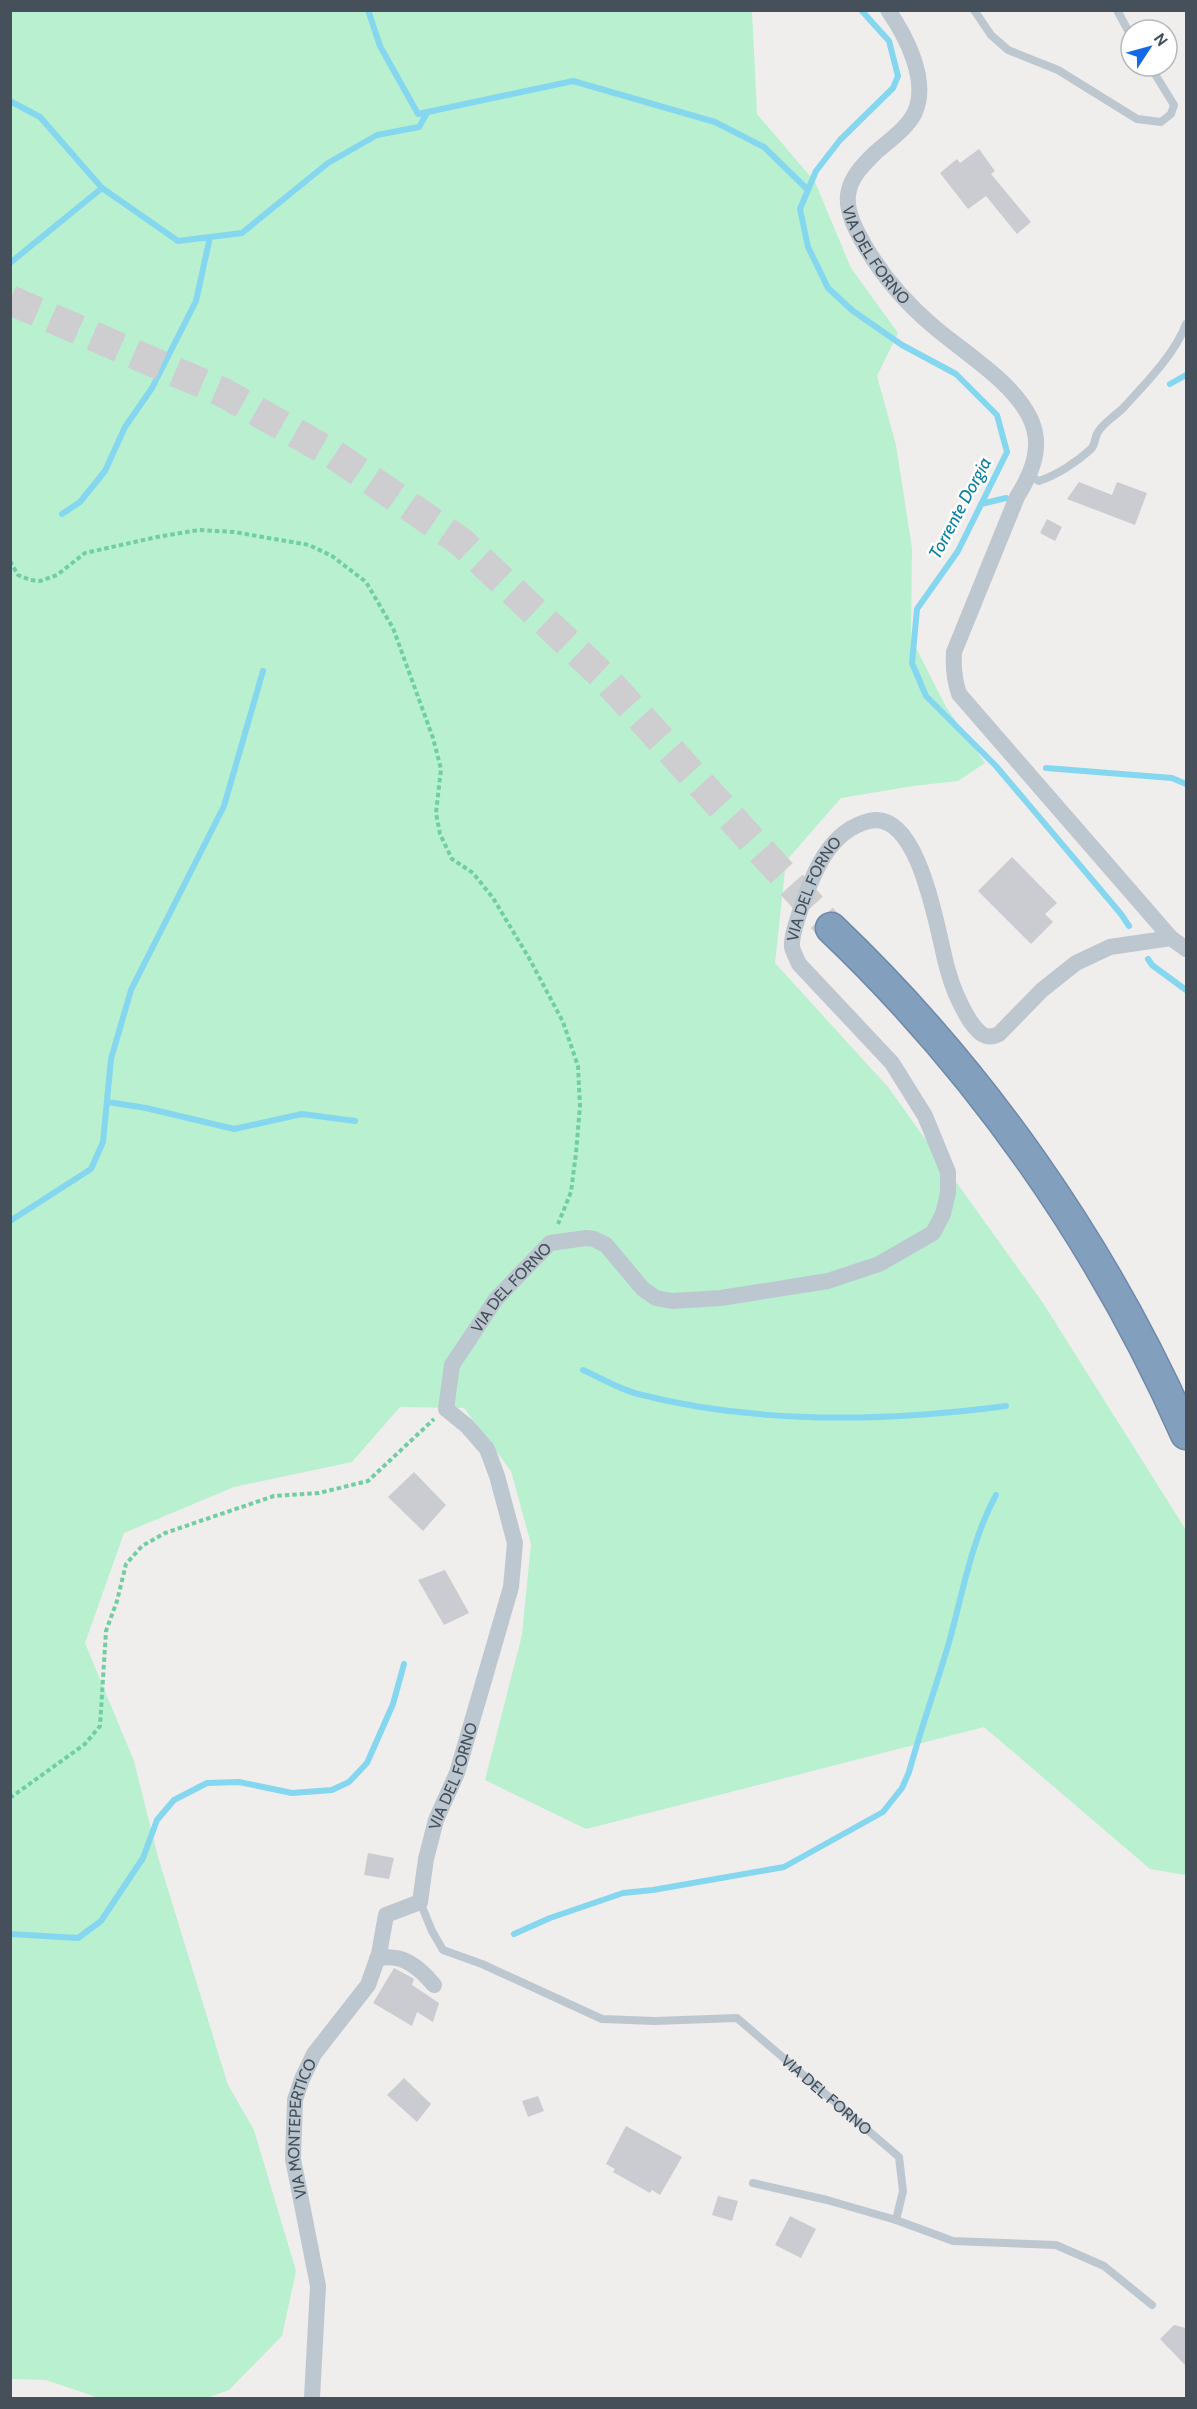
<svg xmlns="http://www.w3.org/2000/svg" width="1197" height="2409" viewBox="0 0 1197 2409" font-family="Cabin,sans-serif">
<rect width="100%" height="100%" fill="#f0eded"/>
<path fill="#b9f0d0" d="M 11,11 L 752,11 L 757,114 L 815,182 L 851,268 L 898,333 L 877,376 L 896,445 L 912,548 L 911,638 L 946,707 L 985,763 L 958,781 L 913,786 L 841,798 L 786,861 L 775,963 L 888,1087 L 1043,1303 L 1186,1530 L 1186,1875 L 1150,1869 L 984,1727 L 586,1829 L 485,1780 L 522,1635 L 531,1544 L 511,1471 L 464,1408 L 400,1407 L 352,1462 L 234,1487 L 124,1533 L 85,1643 L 134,1761 L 158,1857 L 228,2085 L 254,2130 L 296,2271 L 282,2336 L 229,2390 L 207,2398 L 99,2398 L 46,2380 L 11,2379 Z"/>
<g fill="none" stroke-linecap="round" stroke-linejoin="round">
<path stroke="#85d6ef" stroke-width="6" d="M 368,10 L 380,46 L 418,114 L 573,81 L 715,122 L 764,147 L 808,190
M 861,10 L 889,41 L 898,76 L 893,88 L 840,140 L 816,171 L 800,209 L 808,247 L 828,288 L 853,311 L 902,345 L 956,374 L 997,415 L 1007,452 L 958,551 L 917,609 L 912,663 L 926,696 L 996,766 L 1121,914 L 1129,926
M 10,101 L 40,117 L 102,188 L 178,241 L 242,233 L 328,163 L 377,135 L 419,127 L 427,113
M 10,263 L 102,188
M 1170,384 L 1186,375
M 981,504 L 1006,498
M 62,514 L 80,502 L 105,471 L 125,427 L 152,388 L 196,301 L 210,237
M 1046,768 L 1172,778 L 1186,784
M 1148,959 L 1152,965 L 1186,990
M 108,1102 L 146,1108 L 234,1129 L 302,1114 L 355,1121
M 10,1221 L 91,1169 L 103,1142 L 111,1059 L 131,990 L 224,806 L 263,671
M 583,1370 C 601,1378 619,1389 638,1394 C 758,1425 885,1422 1006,1406
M 10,1934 L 78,1938 L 101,1921 L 143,1858 L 157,1820 L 174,1800 L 207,1783 L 239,1782 L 292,1793 L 332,1790 L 349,1782 L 367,1763 L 393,1704 L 404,1664
M 514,1934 L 550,1918 L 623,1893 L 653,1890 L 784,1867 L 883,1812 L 902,1788 L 909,1772 C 921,1728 937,1684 950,1639 C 963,1591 972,1539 996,1495"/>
</g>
<path fill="#caccd2" d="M 979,149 L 995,171 L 991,174 L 1031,222 L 1017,234 L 986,196 L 968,209 L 940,173 L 957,159 L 960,163 Z
M 1079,482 L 1112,495 L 1117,482 L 1147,493 L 1135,525 L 1067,499 Z
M 1047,519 L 1062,527 L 1055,541 L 1040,533 Z
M 1012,857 L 1057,903 L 1045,914 L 1053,922 L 1031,944 L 978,891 Z
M 414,1472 L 446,1505 L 423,1531 L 388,1497 Z
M 445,1570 L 469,1613 L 444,1625 L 418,1580 Z
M 368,1853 L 394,1858 L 389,1879 L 364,1875 Z
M 394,1968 L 409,1976 L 414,1979 L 412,1985 L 439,2003 L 433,2022 L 417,2012 L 412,2026 L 373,2003 Z
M 404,2078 L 431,2104 L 417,2122 L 387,2095 Z
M 538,2096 L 544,2111 L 528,2117 L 522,2101 Z
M 626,2126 L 682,2157 L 660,2195 L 652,2190 L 650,2193 L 613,2172 L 615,2169 L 606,2164 Z
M 718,2196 L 738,2201 L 732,2221 L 712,2215 Z
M 790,2216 L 816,2229 L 801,2258 L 775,2245 Z
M 1174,2325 L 1186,2328 L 1186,2366 L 1160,2339 Z"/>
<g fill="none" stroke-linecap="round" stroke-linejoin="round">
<path stroke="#ceced0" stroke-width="30" stroke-dasharray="30 15" stroke-linecap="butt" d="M 10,300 L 222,392 L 333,454 L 460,541 L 604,677 L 831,928"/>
<g stroke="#6e89aa" stroke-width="33">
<path id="highway" d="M 831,928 C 981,1071 1102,1244 1186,1434"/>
</g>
<path stroke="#70cfa2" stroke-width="4" stroke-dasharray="4.5 3" stroke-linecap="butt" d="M 10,561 L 18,575 L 30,580 L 40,581 L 57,575 L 85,553 L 157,537 L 199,530 L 234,532 L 309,545 L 332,556 L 366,582 L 393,628 L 433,738 L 441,769 L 436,813 L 440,834 L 452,859 L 473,873 L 493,898 L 529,958 L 563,1022 L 578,1066 L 580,1106 L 576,1153 L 571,1192 L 558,1224
M 10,1798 L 85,1744 L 100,1726 L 106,1631 L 117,1601 L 126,1564 L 142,1546 L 165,1533 L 274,1496 L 319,1493 L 368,1481 L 434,1419"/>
<g stroke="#bdc7d0" stroke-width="8">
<path d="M 974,10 L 991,35 L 1008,50 L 1058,70 L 1137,119 L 1161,122 L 1171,114 L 1174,105 L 1150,66"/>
<path d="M 1117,10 L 1131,36"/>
<path d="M 1030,476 L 1039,481 C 1057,475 1077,462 1091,449 C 1096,444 1094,438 1098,432 C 1104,422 1117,415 1125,406 C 1146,383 1175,354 1186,324"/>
<path id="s1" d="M 420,1902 L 432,1931 L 443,1950 L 482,1964 L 602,2019 L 655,2021 L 737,2018 L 899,2157 L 903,2191 L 896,2220"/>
<path d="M 753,2183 L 827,2200 L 896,2220 L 953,2241 L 1056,2245 L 1104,2266 L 1152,2305"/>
</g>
<g stroke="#bdc7d0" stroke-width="16">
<path id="s2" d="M 888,10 C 906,36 929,80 915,112 C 908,128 887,142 874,154 C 862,166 850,178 848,195 C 846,213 857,232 865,246 C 882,275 907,304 933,326 C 963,352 1015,383 1031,420 C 1043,447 1032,473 1017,497 L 954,652 C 953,667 954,679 959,694 L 1171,938 L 1186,949"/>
<path d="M 377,1959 C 401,1952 419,1967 434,1985"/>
<path id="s3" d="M 312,2398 L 318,2286 L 293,2159 L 295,2100 L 302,2079 L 314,2054 L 368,1985 L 379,1954 L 386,1915 L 420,1902 L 426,1859 L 436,1820 L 457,1773 L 511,1587 L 515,1543 L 497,1476 L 487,1449 L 467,1426 L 446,1409 L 452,1365 L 496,1299 L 550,1243 L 586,1238 L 594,1239 L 606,1245 L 643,1289 L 656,1298 L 672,1301 L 721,1298 L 828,1281 L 879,1264 L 933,1233 L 943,1214 L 948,1193 L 948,1172 L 925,1116 L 892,1063 L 799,964 C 797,959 793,952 792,947 C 791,935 797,922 800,911 C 812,876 828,831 869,821 C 921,808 938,938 948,971 C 953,989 960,1005 970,1021 C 978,1032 985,1041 999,1034 L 1042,990 L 1076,963 L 1110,947 L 1171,938"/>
</g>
<use href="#highway" stroke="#839fbe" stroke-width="30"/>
</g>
<g text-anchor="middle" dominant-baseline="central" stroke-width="5" stroke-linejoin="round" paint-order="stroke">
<g font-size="16" fill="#45505b" stroke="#fff">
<text stroke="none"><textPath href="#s2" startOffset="286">VIA DEL FORNO</textPath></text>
<text stroke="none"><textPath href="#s3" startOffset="2102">VIA DEL FORNO</textPath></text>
<text stroke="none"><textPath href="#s3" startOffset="1218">VIA DEL FORNO</textPath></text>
<text stroke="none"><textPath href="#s3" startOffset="678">VIA DEL FORNO</textPath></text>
<text stroke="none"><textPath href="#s1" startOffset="480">VIA DEL FORNO</textPath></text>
<text stroke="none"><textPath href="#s3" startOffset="273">VIA MONTEPERTICO</textPath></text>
</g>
<g font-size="18" font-style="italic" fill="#0880a4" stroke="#fff">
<text transform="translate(960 508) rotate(-62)">Torrente Dorgia</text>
</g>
</g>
<rect width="1197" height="2409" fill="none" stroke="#45505b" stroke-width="24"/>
<g transform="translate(1149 48) rotate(54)"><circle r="28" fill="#ffffff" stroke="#b5b9bd" stroke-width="1.5"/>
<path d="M0-4.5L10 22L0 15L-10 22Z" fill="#136ae4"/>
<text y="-9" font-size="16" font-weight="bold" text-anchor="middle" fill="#45505b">N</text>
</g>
</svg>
